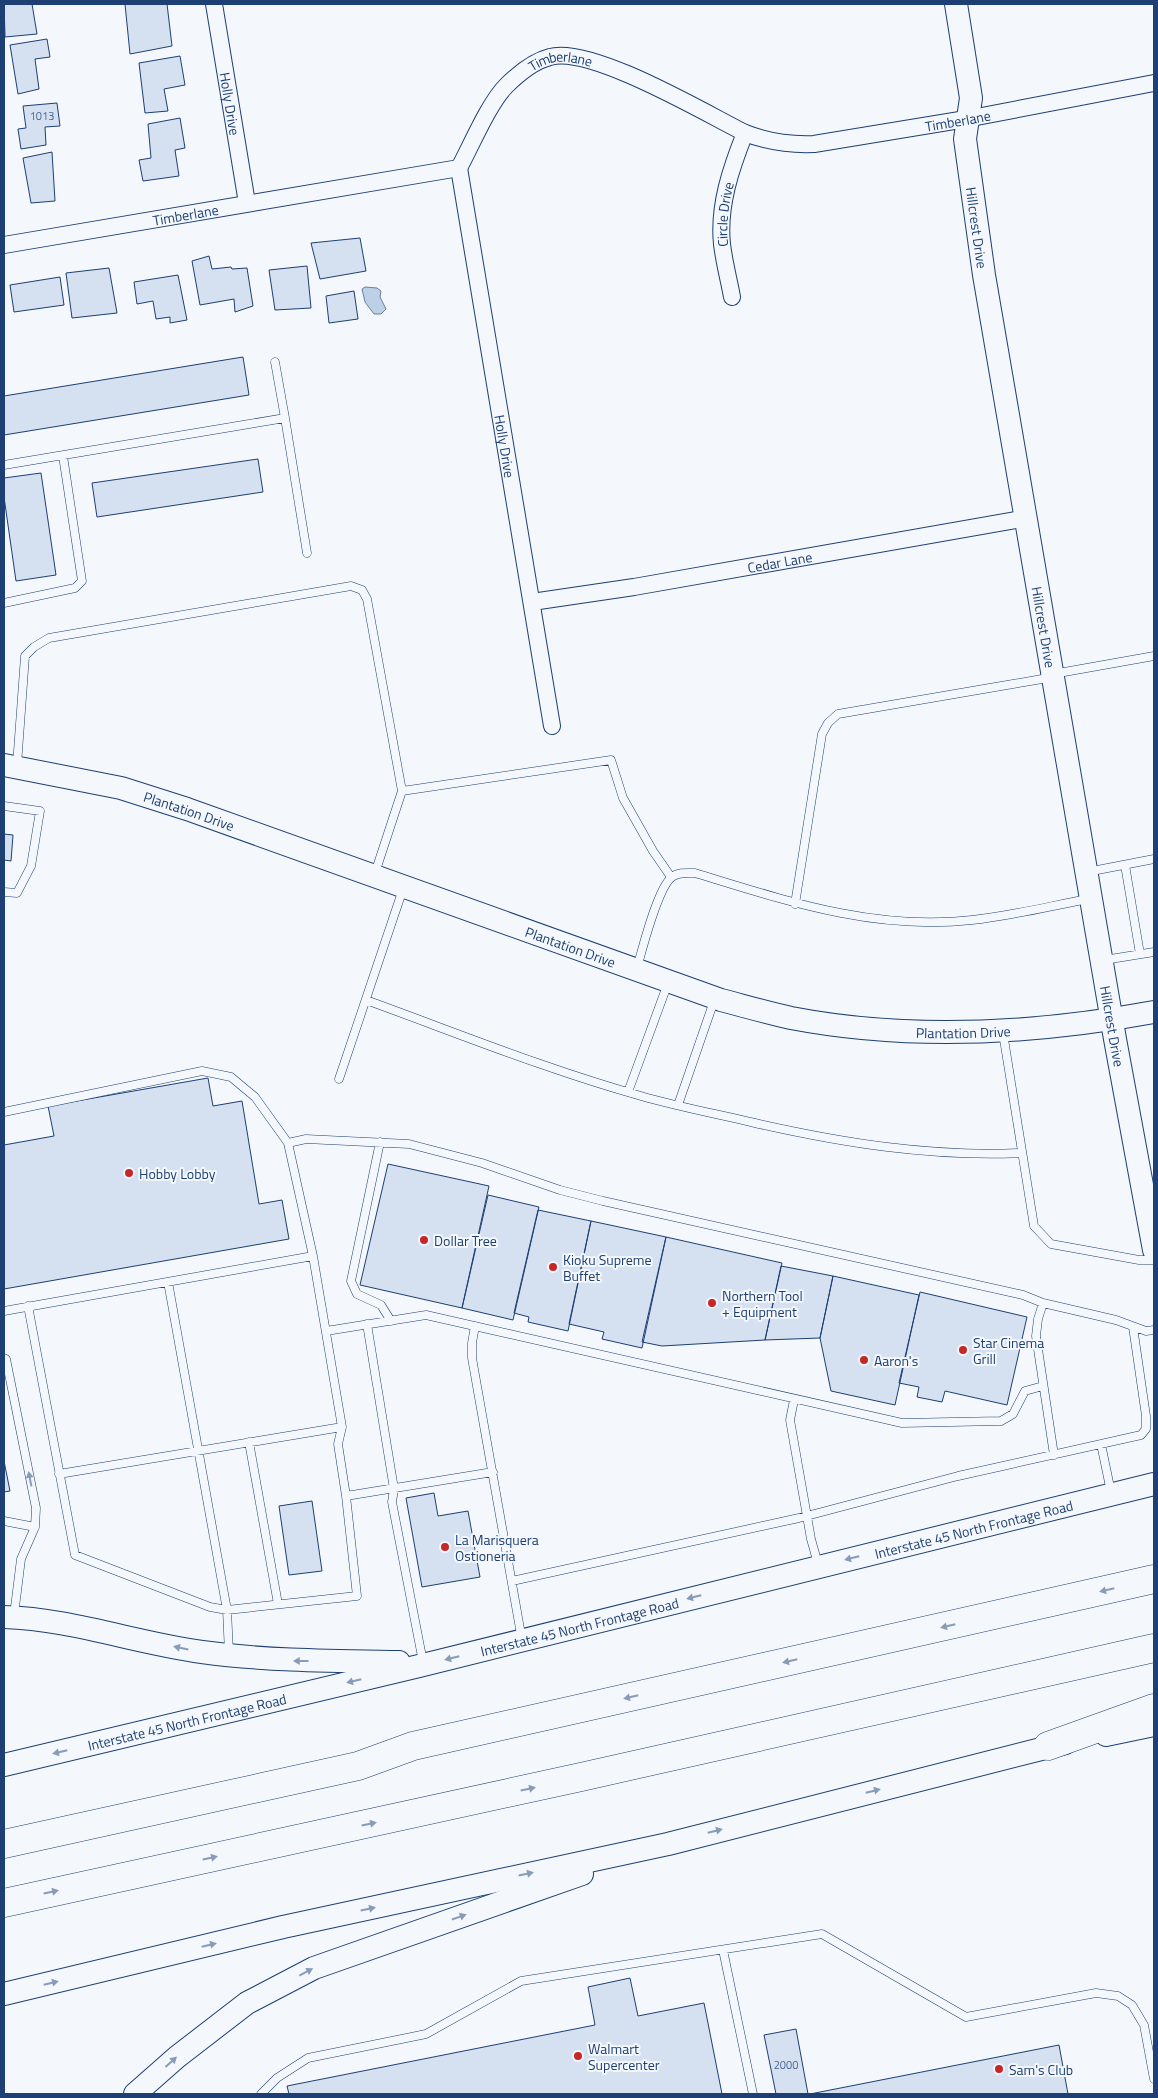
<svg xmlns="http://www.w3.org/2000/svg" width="1158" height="2098" viewBox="0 0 1158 2098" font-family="'Titillium Web',sans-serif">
<rect width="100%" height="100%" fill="#f4f7fb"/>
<path fill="#bed0e5" stroke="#687fa3" d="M 365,287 L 377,288 L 381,291 L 380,297 L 386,309 L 381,314 L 374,314 L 365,302 L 362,289 Z"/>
<path fill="#d5e0f0" stroke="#1d3f73" d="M 4,4 L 32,4 L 37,34 L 5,37 Z
M 125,4 L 167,4 L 172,46 L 130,54 Z
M 47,39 L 50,57 L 35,59 L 39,89 L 18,94 L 10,45 Z
M 180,56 L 185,85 L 164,89 L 168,111 L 145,113 L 139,63 Z
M 57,103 L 60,126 L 45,127 L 46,145 L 21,149 L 18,129 L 26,128 L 23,106 Z
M 180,118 L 185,148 L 175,150 L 179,176 L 143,181 L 139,160 L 151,158 L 148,124 Z
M 52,152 L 55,201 L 31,203 L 23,158 Z
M 360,238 L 366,271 L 320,279 L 311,243 Z
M 209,256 L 212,269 L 231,267 L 232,269 L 247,268 L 253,306 L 235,312 L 234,299 L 200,305 L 192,261 Z
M 307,266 L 311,308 L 275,310 L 269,270 Z
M 109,268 L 117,313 L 72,318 L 66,273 Z
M 178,275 L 187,320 L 170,323 L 170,317 L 156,319 L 153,301 L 137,304 L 134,282 Z
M 60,277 L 64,305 L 14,312 L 10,285 Z
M 354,291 L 358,319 L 329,323 L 326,296 Z
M 243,357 L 249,395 L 4,435 L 4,396 Z
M 258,459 L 263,492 L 97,517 L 92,483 Z
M 41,473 L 56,575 L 16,581 L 4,497 L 4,478 Z
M 4,834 L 13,835 L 11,861 L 4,860 Z
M 208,1078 L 213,1106 L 242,1101 L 259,1204 L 282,1200 L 289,1239 L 4,1289 L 4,1145 L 54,1136 L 48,1106 Z
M 388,1164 L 489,1186 L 462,1308 L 360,1285 Z
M 488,1195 L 539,1207 L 513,1320 L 462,1308 Z
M 538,1210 L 591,1221 L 568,1331 L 528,1322 L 529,1317 L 514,1313 Z
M 591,1221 L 666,1237 L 642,1348 L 602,1339 L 604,1332 L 569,1324 Z
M 666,1237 L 782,1263 L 765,1340 L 662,1346 L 642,1342 Z
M 781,1266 L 833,1276 L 820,1338 L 765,1340 Z
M 833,1276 L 919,1295 L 895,1405 L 831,1391 L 820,1338 Z
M 920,1292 L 1027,1317 L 1007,1405 L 945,1391 L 942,1402 L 917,1397 L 919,1387 L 899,1383 Z
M 4,1461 L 10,1491 L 4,1492 Z
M 434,1493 L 438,1516 L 468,1511 L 480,1577 L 422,1587 L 406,1498 Z
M 312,1501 L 322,1571 L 289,1575 L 279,1506 Z
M 630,1978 L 638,2016 L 704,2003 L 722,2094 L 289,2094 L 287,2086 L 595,2025 L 588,1987 Z
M 796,2029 L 808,2094 L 776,2094 L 764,2035 Z
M 1059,2045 L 1068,2094 L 810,2094 Z"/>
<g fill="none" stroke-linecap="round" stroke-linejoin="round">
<g stroke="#1d3f73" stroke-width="9">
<path id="lane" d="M 275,362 L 285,418
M 4,465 L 285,418 L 307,553
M 4,603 L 75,588 L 82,581 L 63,456
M 17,765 L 25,656 L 34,647 L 49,638 L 351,586 L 362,590 L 367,599 L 402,791 L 375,873
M 402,791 L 611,760 L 623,798 L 653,851 L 671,877
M 4,806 L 40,811 L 31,866 L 17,893 L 4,892
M 1125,865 L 1140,954
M 1087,872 L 1154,859
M 795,904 L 822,734 L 828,723 L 838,714 L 1042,679 L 1053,674 L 1154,656
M 1104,960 L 1154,952
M 637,968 C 642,950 658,887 672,877 C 678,872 687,873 695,873 C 787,901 874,931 972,920 C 1011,916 1050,906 1088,899
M 366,1000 C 457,1033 548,1070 641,1096 C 679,1107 717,1114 755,1123 C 843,1143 931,1157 1021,1153
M 1003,1033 L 1034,1226 L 1051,1244 L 1139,1260 L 1154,1260
M 339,1079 L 403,889
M 628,1092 L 668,983
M 678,1105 L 714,1001
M 4,1112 L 202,1071 L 231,1077 L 255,1097 L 288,1143 L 313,1256
M 380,1142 L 351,1281 L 357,1294 L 381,1305 L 391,1321
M 288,1143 L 306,1139 L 409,1144 L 482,1163 L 560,1190 L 603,1201 L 1023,1295 L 1043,1303 L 1116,1320 L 1146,1331 L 1154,1330
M 168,1282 L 227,1610 L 229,1653
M 1043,1303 L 1038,1319 L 1036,1336 L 1054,1455
M 4,1311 L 313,1256 L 342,1427 L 338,1444 L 346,1496 L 357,1596 L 227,1610 L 210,1607 L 75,1555 L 28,1306
M 367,1324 L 394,1489 L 392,1502 L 423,1662
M 475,1326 L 472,1343 L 472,1358 L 522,1640
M 326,1331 L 426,1315 L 902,1423 L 1001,1421 L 1013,1414 L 1025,1391 L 1043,1386
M 4,1358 L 6,1359 L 36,1508 L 35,1527
M 794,1400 L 790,1420 L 811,1539 L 818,1564
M 249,1442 L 278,1604
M 1101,1444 L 1111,1492
M 59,1474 L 342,1427
M 346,1496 L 493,1472
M 4,1521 L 35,1527 L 21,1559 L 14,1615
M 512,1581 L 799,1518 L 958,1476 L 1141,1435 L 1146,1429 L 1146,1416 L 1133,1327
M 723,1950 L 753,2094
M 261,2094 L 277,2078 L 308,2058 L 426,2034 L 521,1981 L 822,1934 L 966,2017 L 1096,1993 L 1118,1996 L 1132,2005 L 1144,2025 L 1154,2079"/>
</g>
<g stroke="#1d3f73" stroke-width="18">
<g id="street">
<path id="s1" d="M 214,4 L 247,203"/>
<path id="s2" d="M 459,168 C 471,146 489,103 506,86 C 518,74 534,61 550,57 C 590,45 705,113 745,133 C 768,142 789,145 814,144 L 966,119 L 1154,83"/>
<path id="s3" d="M 459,168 L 552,726"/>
<path id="s4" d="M 4,245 L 459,168"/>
<path id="s5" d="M 732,297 C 729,280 724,262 722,244 C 718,206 731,168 745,133"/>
<path id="s6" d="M 532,602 L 634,587 L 1027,518"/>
</g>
</g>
<g stroke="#1d3f73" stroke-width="24">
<g id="secondary">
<path id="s7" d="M 956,4 L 971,98 L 965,139 L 984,275 L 1115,1039 L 1154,1250"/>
<path id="s8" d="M 4,765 L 121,788 L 187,809 L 721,1000 C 744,1006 768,1013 791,1018 C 911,1041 1034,1034 1154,1012"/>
<path d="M 4,1617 C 71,1619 136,1643 202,1652 C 268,1661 333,1661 399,1662"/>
<path d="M 1106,1735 L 1154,1725"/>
<path id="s9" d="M 4,1765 L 419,1666 L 1154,1484"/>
<path d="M 4,1994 L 283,1927 L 668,1844 L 1065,1743"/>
<path d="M 135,2094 L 177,2057 L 247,2003 L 314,1968 L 582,1874"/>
</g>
</g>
<g stroke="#1d3f73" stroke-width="29">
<path id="highway" d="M 1048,1746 L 1154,1708
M 4,1844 L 358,1766 L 413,1746 L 1154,1579
M 4,1903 L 581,1777 L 1154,1648"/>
</g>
<use href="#lane" stroke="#f4f7fb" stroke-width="8"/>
<use href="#street" stroke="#f4f7fb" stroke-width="16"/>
<use href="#secondary" stroke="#f4f7fb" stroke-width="22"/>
<use href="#highway" stroke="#f4f7fb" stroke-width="28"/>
</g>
<defs><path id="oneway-solid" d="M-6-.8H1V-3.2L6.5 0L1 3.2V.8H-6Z" transform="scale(1.25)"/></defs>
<g fill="#889bb7">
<use href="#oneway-solid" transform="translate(30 1479) rotate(-101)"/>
<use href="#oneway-solid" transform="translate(852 1558) rotate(166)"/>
<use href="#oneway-solid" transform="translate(1107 1590) rotate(167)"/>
<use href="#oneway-solid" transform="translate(694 1597) rotate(166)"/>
<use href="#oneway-solid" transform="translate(948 1626) rotate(167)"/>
<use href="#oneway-solid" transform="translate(181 1648) rotate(-168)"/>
<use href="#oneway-solid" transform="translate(452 1658) rotate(166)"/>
<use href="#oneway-solid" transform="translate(301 1661) rotate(-180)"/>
<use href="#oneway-solid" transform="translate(790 1661) rotate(167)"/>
<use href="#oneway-solid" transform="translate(354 1681) rotate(167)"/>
<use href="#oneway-solid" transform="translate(631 1697) rotate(167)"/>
<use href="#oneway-solid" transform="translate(60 1752) rotate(167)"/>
<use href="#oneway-solid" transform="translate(528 1789) rotate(-12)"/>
<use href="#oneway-solid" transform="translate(873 1791) rotate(-14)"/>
<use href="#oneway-solid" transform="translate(369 1824) rotate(-12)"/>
<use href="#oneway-solid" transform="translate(715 1831) rotate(-14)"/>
<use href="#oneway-solid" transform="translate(210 1858) rotate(-12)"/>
<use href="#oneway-solid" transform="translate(526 1874) rotate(-12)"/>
<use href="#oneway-solid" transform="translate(51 1892) rotate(-12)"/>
<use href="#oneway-solid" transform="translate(368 1909) rotate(-12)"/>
<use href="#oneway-solid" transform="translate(459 1917) rotate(-19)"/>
<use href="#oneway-solid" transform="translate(209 1945) rotate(-13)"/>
<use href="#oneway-solid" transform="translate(306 1972) rotate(-28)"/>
<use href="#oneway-solid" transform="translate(51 1983) rotate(-13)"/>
<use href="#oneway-solid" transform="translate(171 2062) rotate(-42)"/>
</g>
<g fill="#c62828" stroke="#f4f7fb" stroke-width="2">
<circle cx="129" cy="1173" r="5"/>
<circle cx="424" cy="1240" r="5"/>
<circle cx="553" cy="1267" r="5"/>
<circle cx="712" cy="1303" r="5"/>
<circle cx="963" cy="1350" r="5"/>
<circle cx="864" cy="1360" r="5"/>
<circle cx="445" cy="1547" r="5"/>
<circle cx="578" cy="2056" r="5"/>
<circle cx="999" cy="2069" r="5"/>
</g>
<g text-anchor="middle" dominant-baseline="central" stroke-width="4" stroke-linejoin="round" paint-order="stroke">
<g font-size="11" fill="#4b6792">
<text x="42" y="116">1013</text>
<text x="786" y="2065">2000</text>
</g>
<g font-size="14" fill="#1d3f73" stroke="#f4f7fb">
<text stroke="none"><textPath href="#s2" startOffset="158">Timberlane</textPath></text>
<text stroke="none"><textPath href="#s1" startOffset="101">Holly Drive</textPath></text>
<text stroke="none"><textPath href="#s2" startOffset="576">Timberlane</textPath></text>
<text stroke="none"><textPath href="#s4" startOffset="184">Timberlane</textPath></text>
<text stroke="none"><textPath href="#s5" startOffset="84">Circle Drive</textPath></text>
<text stroke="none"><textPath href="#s7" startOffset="226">Hillcrest Drive</textPath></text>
<text stroke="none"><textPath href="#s3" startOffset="282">Holly Drive</textPath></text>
<text stroke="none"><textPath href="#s6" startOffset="251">Cedar Lane</textPath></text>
<text stroke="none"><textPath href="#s7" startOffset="631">Hillcrest Drive</textPath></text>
<text stroke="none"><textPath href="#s8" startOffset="191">Plantation Drive</textPath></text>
<text stroke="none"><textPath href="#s8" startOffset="596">Plantation Drive</textPath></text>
<text stroke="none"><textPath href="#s7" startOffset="1036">Hillcrest Drive</textPath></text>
<text stroke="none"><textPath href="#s8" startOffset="1001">Plantation Drive</textPath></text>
<text stroke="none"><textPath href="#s9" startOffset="998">Interstate 45 North Frontage Road</textPath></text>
<text stroke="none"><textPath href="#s9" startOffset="592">Interstate 45 North Frontage Road</textPath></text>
<text stroke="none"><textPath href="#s9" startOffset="188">Interstate 45 North Frontage Road</textPath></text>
</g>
<g font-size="14" fill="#1d3f73" stroke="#f4f7fb" text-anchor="start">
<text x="139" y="1173">Hobby Lobby</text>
<text x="434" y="1240">Dollar Tree</text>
<text x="563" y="1259">Kioku Supreme<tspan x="563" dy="16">Buffet</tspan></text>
<text x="722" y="1295">Northern Tool<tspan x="722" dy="16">+ Equipment</tspan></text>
<text x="973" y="1342">Star Cinema<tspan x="973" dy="16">Grill</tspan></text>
<text x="874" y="1360">Aaron's</text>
<text x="455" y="1539">La Marisquera<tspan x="455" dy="16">Ostioneria</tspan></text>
<text x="588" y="2048">Walmart<tspan x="588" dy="16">Supercenter</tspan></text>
<text x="1009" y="2069">Sam's Club</text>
</g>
</g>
<rect width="1158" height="2098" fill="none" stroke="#1d3f73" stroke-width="10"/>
</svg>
